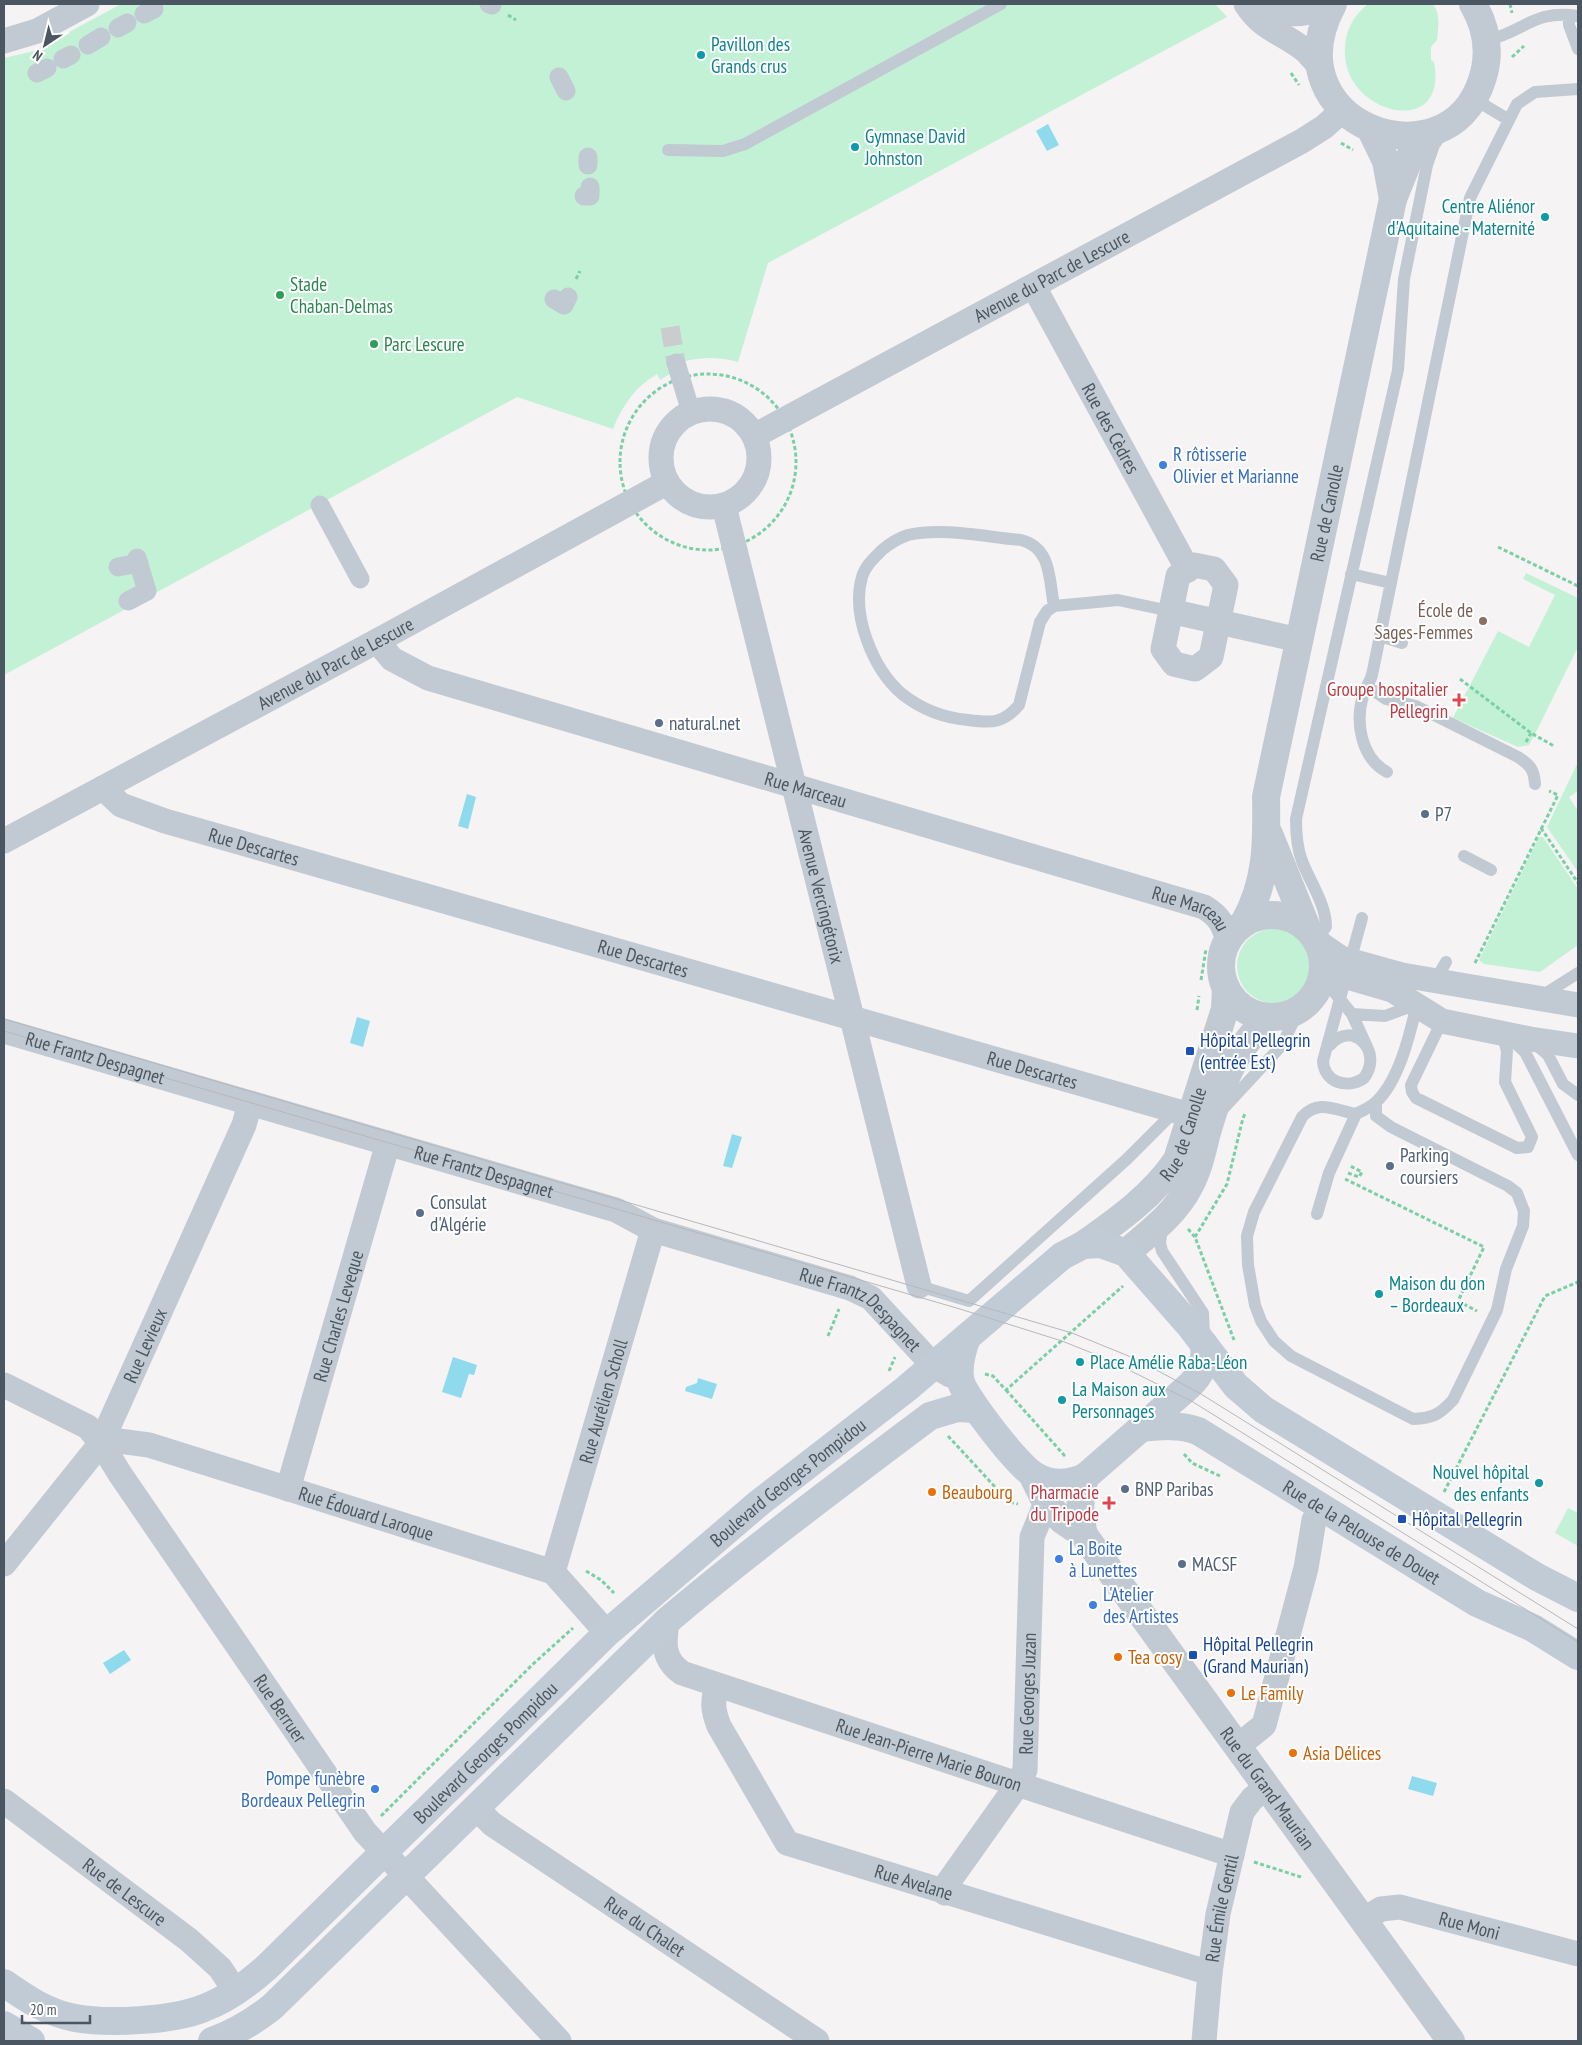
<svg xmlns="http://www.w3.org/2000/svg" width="1582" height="2045" viewBox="0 0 1582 2045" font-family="'PT Sans Narrow',sans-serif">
<rect width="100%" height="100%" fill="#f5f3f3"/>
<path fill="#c3f1d5" d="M 121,4 L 1215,4 L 1227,17 L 768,263 L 738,362 C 715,355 688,357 667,368 L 670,374 L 660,380 L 657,374 C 635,387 622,406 613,429 L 517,397 L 4,675 L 4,58 L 34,51 Z
M 1368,4 L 1433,4 C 1441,15 1438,27 1437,40 L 1431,47 L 1431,60 L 1434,62 C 1449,141 1342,114 1345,50 C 1345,31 1353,16 1368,4 Z
M 1526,573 L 1578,598 L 1578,647 L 1532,740 L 1529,745 L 1518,747 L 1453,718 L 1498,631 L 1529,647 L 1555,595 L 1523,579 Z
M 1578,762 L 1578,791 L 1569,797 L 1578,811 L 1578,872 L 1547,827 Z
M 1539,837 L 1543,837 L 1578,889 L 1578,945 L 1540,972 L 1484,964 L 1479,960 Z
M1237 966a37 37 0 1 1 74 0a37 37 0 1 1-74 0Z
M 1568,1508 L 1578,1513 L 1578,1546 L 1555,1533 Z"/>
<path fill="#90daee" d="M 1048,124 L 1059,145 L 1047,151 L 1036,131 Z
M 467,794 L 476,797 L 468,829 L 458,826 Z
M 357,1017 L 370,1021 L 363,1047 L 350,1043 Z
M 732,1134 L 742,1137 L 732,1168 L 723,1166 Z
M 453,1357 L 477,1365 L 474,1375 L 469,1374 L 461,1398 L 442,1392 Z
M 698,1378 L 717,1384 L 712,1399 L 685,1391 L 686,1387 L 697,1383 Z
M 124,1650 L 131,1660 L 110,1674 L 103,1663 Z
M 1412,1776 L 1437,1783 L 1433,1796 L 1408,1789 Z"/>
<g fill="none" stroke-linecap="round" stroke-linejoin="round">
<path stroke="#caccce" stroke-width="19" stroke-dasharray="19 9" stroke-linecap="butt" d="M 670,327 L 676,363"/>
<path stroke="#7ad0a6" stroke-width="3" stroke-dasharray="4 2.5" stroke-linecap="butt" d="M 1510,4 L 1512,13
M 508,15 L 516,20
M 1512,57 L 1524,46
M 1291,73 L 1299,85
M 1341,143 L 1353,150
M 576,279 L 580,271
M620 462a88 88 0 1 1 176 0a88 88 0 1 1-176 0Z
M 1498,547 L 1578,586
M 1460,679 L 1531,733 L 1554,746
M 1526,742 L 1531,733
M 1541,828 L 1578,883
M 1475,963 L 1558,795 L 1549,791
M 1201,980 L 1206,949
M 1197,1010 L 1199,996
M 1348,1173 L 1359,1177 L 1362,1172 L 1350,1166
M 1345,1179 L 1484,1247 L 1458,1301 L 1477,1311
M 1188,1229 L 1195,1237 L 1234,1340
M 1195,1237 L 1227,1184 L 1243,1118 L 1246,1112
M 828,1336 L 839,1309
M 889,1371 L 895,1357
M 985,1374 L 993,1376 L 1006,1390 L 1123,1286
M 1006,1390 L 1064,1455 L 1064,1459
M 948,1436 L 1009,1502 L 1018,1504
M 1184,1454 L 1192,1463 L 1220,1476
M 1444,1492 L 1545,1296 L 1578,1282
M 586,1571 L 601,1580 L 614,1593
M 381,1816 L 532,1665 L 573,1628
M 1254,1862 L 1301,1877"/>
<path stroke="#c1cad2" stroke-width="12" d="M 1569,15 L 1569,25 L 1578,49
M 1487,40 C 1525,32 1533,9 1578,16
M 1479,90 L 1484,105 L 1509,120
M 668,150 L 723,151 L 745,144 L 1001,4
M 1351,574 L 1391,583
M 1054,606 C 1049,580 1052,548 1021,540 C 986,537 943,527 908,535 C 899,538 889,544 882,550 C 874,558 865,566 862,577 C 851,615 873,669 902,694 C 921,709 945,718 968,720 C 991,723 1003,724 1019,705 L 1040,622 L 1047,611 L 1054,606 L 1118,600 L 1170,611
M 1380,636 L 1402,643
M 1367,686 L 1386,699 L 1416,706 L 1518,757 C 1530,765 1534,769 1535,784
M 1387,772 C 1361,758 1355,722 1363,696 C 1365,688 1370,682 1372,675 L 1470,198 L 1517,104 L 1535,92 L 1578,89
M 1464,856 L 1491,870
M 1315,937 L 1326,927 C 1326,904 1310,882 1302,861 C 1297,848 1296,833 1296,819 L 1398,370 L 1404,279 L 1427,165 L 1434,145 L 1444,131
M 1435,981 L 1446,962
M 1334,992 L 1352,1014 L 1367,1047
M 1540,997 L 1578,973
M 1352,1014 L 1385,1016 L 1417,1004
M 1442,1021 L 1411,1085 L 1412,1092 L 1416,1098 L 1517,1148 L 1528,1147 L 1532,1137 L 1505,1082 L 1507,1051 L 1502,1033
M 1511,1039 L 1525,1052 L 1578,1155
M 1534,1043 L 1548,1055 L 1563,1084 L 1578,1095
M 1376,1103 L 1376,1116 L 1391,1127 L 1508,1186 L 1517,1193 L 1524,1211 L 1523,1226 L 1506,1269 L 1497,1310 L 1453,1400 C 1439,1415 1433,1418 1413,1419 L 1291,1356 L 1274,1341 L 1261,1321 L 1255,1305 L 1248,1265 L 1247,1236 L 1254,1212 L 1302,1117 C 1318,1099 1335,1110 1356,1114 C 1362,1111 1371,1107 1376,1102 C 1399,1081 1410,1034 1417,1004
M 1222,1110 L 1282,1045 L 1299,1010
M 1317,1214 L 1329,1173 L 1356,1114
M 1162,1227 L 1160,1243 L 1162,1251 L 1203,1313 L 1204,1337
M 919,1286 L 969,1301 L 1127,1159 L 1174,1112"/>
<path stroke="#c1cad2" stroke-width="19" d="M 489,4 L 492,5
M 144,14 L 154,9
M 118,28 L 127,23
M 88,45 L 101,37
M 63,59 L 71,55
M 37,73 L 47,68
M 559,77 L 566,91
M 588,157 L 588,165
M 584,196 L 590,196 L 590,187
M 554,299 L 564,305 L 568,297
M 676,363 L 691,412
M 320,505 L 360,579
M 118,567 L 139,563
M 128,601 L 147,591 L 137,558"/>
<g stroke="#c1cad2" stroke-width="25">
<path d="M 1246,4 C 1263,31 1285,33 1307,52 C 1311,57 1316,62 1320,67"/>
<path d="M 1254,4 C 1277,17 1307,17 1330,4"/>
<path d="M 4,41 L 37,31 L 87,4"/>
<path id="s1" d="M 1034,287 L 1188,570"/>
<circle cx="710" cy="458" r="49"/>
<path id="s2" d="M 754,436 L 1302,141 L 1324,127 L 1343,110"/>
<path id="s3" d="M 724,506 L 919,1286"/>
<path d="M 1194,565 L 1214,569 L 1226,585 L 1211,657 L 1195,669 L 1174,664 L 1163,649 L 1178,576 Z"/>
<path d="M 1170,611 L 1299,640"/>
<path id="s4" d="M 377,641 L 392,659 L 428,678 L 1204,907 C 1219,916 1223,924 1228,940"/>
<path id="s5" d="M 103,788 L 121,805 L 165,821 L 1190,1115"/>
<path id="s6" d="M 4,841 L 377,641 L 666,483"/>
<path d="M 1319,943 L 1341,958 L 1402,975 L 1578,1005"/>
<path d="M 1319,988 L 1337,974 L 1392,990 L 1442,1021 L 1530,1039 L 1578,1046"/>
<path id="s7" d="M 4,1031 L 616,1210 L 653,1230 L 850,1288 L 871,1298 L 933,1365 L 950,1375"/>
<path id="s8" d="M 4,1385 L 88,1427 L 101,1443 L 120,1474 L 365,1832 L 559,2041"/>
<path id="s9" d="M 101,1443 L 119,1441 L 149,1445 L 553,1572 L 607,1633"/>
<path id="s10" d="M 288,1489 L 388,1143"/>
<path id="s11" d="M 4,1564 L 101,1443 L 244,1125 L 250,1103"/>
<path id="s12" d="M 553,1572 L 653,1230"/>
<path id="s13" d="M 667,1621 C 664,1643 662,1659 682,1673 L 1232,1855"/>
<path id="s14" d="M 717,1686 C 712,1702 713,1711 719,1726 L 787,1843 L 1210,1973"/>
<path d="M 1238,1746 L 1264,1725 L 1306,1568 L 1314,1520 L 1322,1507"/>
<path id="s15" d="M 4,1801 L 189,1940 L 220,1968 L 236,1992"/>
<path id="s16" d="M 475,1807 L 492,1824 L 817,2041"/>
<path id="s17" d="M 945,1893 L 947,1884 L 1018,1784 L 1025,1770 L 1032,1537 L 1046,1503"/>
<path id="s18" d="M 1363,1920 L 1381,1909 L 1400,1907 L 1578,1954"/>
<path id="s19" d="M 1204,2041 L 1210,1973 L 1218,1914 L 1242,1812 L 1252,1799 L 1267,1786"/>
</g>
<g stroke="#c1cad2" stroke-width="28">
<path d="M 1333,4 C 1268,124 1447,189 1482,80 C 1491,53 1487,28 1473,4"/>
<path d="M 1371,130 L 1386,161 L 1393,199"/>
<path d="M 1269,834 L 1307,928"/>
<circle cx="1272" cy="966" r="51"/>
<path id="s20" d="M 1244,923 C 1267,882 1267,843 1266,797 L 1393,199 L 1413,149 L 1424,134"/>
<path id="s21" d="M 1083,1245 C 1117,1221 1154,1195 1177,1160 L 1225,1009 L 1226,988"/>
<path d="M 1126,1253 C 1149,1233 1175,1214 1189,1187 C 1198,1171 1202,1153 1206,1136 C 1219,1090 1233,1047 1271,1017"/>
<path id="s22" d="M 1032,1474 L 1046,1503 L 1062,1520 L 1084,1535 L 1451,2041"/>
<path d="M 1084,1535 C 1079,1513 1079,1499 1085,1477"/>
</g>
<g stroke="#c1cbd6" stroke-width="28">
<path d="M 967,1337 C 962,1351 957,1368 961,1382 C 966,1399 1019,1467 1034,1475 C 1050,1485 1067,1485 1085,1477 L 1188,1387 C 1202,1374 1206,1364 1204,1344"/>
<path id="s23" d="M 1141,1428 C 1161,1426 1179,1424 1198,1431 L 1477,1603 L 1533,1628 L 1578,1656"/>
<path id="s24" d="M 4,1983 C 25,1998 48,2013 75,2018 C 107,2024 173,2021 204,2008 C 228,1999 248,1984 267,1967 L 607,1633 L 759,1503 L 906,1389 L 1062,1256 L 1083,1245 L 1101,1244 L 1126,1253 L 1190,1326 L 1236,1386 L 1264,1410 L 1537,1577 L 1578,1598"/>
<path d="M 4,2025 L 31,2041"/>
<path d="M 212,2041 C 235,2033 253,2022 272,2007 L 667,1621 C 752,1549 841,1483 930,1416 L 957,1408 L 975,1409"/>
</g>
<path stroke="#b5b8bd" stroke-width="1" d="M 4,1019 L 1072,1333 L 1136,1359 L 1201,1394 L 1578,1629
M 4,1031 L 960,1309 L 1062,1341 L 1107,1359 L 1193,1402 L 1578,1642"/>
<path stroke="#c1cad2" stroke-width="12" d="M 1330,1045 C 1352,1019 1384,1051 1364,1078 C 1347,1090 1324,1082 1323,1061 L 1362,918"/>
</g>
<g fill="#0f9aa8" stroke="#fff" stroke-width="2">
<circle cx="701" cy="55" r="5"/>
<circle cx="855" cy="147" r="5"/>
<circle cx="1545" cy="217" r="5"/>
<circle cx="1379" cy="1294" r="5"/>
<circle cx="1080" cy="1362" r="5"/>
<circle cx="1062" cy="1400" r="5"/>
<circle cx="1539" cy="1483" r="5"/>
</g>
<g fill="#2e9e5b" stroke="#fff" stroke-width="2">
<circle cx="280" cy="295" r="5"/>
<circle cx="374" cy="344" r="5"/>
</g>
<g fill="#3f7fe0" stroke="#fff" stroke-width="2">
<circle cx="1163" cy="465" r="5"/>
<circle cx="1059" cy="1559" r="5"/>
<circle cx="1093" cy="1605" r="5"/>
<circle cx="375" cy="1789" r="5"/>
</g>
<circle fill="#8d6e63" stroke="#fff" stroke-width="2" cx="1483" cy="621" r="5"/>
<g fill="#e0444e" stroke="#fff" stroke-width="2">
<path d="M1456.5 692.5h5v5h5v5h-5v5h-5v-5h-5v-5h5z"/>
<path d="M1106.5 1495.5h5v5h5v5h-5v5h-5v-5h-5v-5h5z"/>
</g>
<g fill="#5c6f8a" stroke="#fff" stroke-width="2">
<circle cx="659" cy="723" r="5"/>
<circle cx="1425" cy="814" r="5"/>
<circle cx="1390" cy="1166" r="5"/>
<circle cx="420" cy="1213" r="5"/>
<circle cx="1125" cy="1489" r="5"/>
<circle cx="1182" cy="1564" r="5"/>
</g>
<g fill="#1a4fb4" stroke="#fff" stroke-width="2">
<rect x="1185" y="1046" width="10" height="10" rx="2.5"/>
<rect x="1397" y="1514" width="10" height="10" rx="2.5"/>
<rect x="1188" y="1650" width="10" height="10" rx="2.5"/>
</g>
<g fill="#e8710a" stroke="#fff" stroke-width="2">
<circle cx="932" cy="1492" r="5"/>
<circle cx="1118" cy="1657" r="5"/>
<circle cx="1231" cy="1693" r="5"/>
<circle cx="1293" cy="1753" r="5"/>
</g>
<g text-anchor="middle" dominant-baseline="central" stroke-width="4" stroke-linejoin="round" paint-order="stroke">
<g font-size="19" fill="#0d838f" stroke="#fff" text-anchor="start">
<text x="711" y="44">Pavillon des<tspan x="711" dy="22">Grands crus</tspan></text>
<text x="865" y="136">Gymnase David<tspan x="865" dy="22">Johnston</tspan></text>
<text x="1535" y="206" text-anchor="end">Centre Aliénor<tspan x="1535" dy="22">d'Aquitaine - Maternité</tspan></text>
<text x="1389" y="1283">Maison du don<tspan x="1389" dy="22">– Bordeaux</tspan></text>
<text x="1090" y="1362">Place Amélie Raba-Léon</text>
<text x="1072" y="1389">La Maison aux<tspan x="1072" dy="22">Personnages</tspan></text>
<text x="1529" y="1472" text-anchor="end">Nouvel hôpital<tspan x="1529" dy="22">des enfants</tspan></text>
</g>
<g font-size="19" fill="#4a5661" stroke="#fff">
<text stroke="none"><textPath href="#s2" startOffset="338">Avenue du Parc de Lescure</textPath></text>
<text stroke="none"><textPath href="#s1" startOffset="161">Rue des Cèdres</textPath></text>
<text stroke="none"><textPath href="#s20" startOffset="420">Rue de Canolle</textPath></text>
<text stroke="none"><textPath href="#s6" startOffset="376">Avenue du Parc de Lescure</textPath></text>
<text stroke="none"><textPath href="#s4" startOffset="458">Rue Marceau</textPath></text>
<text stroke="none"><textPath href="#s5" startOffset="164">Rue Descartes</textPath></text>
<text stroke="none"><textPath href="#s3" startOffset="402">Avenue Vercingétorix</textPath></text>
<text stroke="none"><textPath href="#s4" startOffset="862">Rue Marceau</textPath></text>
<text stroke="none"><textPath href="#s5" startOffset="569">Rue Descartes</textPath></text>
<text stroke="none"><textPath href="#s7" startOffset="95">Rue Frantz Despagnet</textPath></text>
<text stroke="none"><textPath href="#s5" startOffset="974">Rue Descartes</textPath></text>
<text stroke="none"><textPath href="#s21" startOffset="154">Rue de Canolle</textPath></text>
<text stroke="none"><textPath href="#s7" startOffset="500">Rue Frantz Despagnet</textPath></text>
<text stroke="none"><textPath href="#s7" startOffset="905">Rue Frantz Despagnet</textPath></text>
<text stroke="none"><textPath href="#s10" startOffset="180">Rue Charles Leveque</textPath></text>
<text stroke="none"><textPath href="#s11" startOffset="262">Rue Levieux</textPath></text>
<text stroke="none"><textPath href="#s12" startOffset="178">Rue Aurélien Scholl</textPath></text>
<text stroke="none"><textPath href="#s24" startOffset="998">Boulevard Georges Pompidou</textPath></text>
<text stroke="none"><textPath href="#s9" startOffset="276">Rue Édouard Laroque</textPath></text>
<text stroke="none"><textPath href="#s23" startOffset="250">Rue de la Pelouse de Douet</textPath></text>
<text stroke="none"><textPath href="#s17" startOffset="224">Rue Georges Juzan</textPath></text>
<text stroke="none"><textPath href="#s8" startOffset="435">Rue Berruer</textPath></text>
<text stroke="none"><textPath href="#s24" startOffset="592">Boulevard Georges Pompidou</textPath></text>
<text stroke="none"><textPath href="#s13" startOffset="318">Rue Jean-Pierre Marie Bouron</textPath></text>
<text stroke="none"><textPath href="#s22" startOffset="395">Rue du Grand Maurian</textPath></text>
<text stroke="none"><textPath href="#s14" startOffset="309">Rue Avelane</textPath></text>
<text stroke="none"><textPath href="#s15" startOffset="151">Rue de Lescure</textPath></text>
<text stroke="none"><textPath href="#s19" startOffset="134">Rue Émile Gentil</textPath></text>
<text stroke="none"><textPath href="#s18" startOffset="112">Rue Moni</textPath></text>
<text stroke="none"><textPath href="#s16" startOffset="208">Rue du Chalet</textPath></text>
</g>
<g font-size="19" fill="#27864d" stroke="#fff" text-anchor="start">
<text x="290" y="284">Stade<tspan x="290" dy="22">Chaban-Delmas</tspan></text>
<text x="384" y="344">Parc Lescure</text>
</g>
<g font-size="19" fill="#366cbe" stroke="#fff" text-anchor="start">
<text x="1173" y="454">R rôtisserie<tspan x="1173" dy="22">Olivier et Marianne</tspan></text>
<text x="1069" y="1548">La Boite<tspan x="1069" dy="22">à Lunettes</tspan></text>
<text x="1103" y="1594">L'Atelier<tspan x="1103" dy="22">des Artistes</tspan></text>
<text x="365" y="1778" text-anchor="end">Pompe funèbre<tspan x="365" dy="22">Bordeaux Pellegrin</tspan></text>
</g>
<g font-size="19" fill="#785e54" stroke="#fff" text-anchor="end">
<text x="1473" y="610">École de<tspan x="1473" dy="22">Sages-Femmes</tspan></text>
</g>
<g font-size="19" fill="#be3a42" stroke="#fff" text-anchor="end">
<text x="1448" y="689">Groupe hospitalier<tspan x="1448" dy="22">Pellegrin</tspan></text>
<text x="1099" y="1492">Pharmacie<tspan x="1099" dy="22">du Tripode</tspan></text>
</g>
<g font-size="19" fill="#4e5e75" stroke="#fff" text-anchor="start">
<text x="669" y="723">natural.net</text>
<text x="1435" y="814">P7</text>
<text x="1400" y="1155">Parking<tspan x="1400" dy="22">coursiers</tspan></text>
<text x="430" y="1202">Consulat<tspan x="430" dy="22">d'Algérie</tspan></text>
<text x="1135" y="1489">BNP Paribas</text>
<text x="1192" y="1564">MACSF</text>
</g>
<g font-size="19" fill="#164399" stroke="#fff" text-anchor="start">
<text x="1200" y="1040">Hôpital Pellegrin<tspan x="1200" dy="22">(entrée Est)</tspan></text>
<text x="1412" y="1519">Hôpital Pellegrin</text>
<text x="1203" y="1644">Hôpital Pellegrin<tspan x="1203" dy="22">(Grand Maurian)</tspan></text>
</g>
<g font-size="19" fill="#c56008" stroke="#fff" text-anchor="start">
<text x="942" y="1492">Beaubourg</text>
<text x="1128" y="1657">Tea cosy</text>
<text x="1241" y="1693">Le Family</text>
<text x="1303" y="1753">Asia Délices</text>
</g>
</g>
<rect width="1582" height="2045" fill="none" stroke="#4a5661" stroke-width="10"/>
<g transform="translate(45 45) rotate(215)" stroke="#ffffff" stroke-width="4" paint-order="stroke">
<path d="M0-4L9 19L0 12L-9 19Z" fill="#4a5661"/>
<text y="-8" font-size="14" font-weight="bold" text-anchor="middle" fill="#4a5661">N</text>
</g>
<path d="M22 2015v8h68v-8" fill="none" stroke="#4a5661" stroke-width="2.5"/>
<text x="30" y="2015" font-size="15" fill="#4a5661" stroke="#ffffff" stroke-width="4" paint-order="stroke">20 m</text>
</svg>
